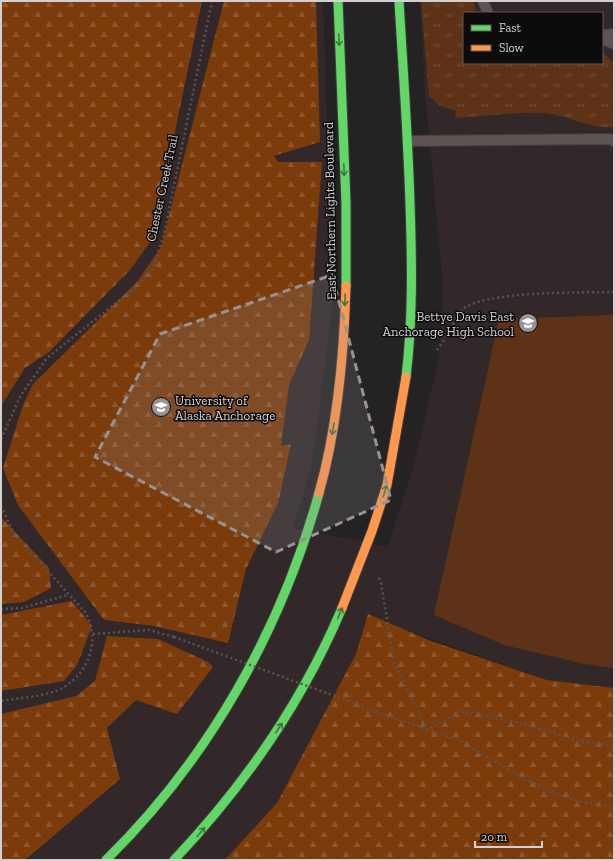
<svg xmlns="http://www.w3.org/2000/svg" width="615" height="861" viewBox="0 0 615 861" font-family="'Zilla Slab',serif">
<defs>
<pattern id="grass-tufts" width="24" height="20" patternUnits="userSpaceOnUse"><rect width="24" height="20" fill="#5e3217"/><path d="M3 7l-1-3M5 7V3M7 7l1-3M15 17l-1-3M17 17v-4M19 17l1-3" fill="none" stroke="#744f38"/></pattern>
<pattern id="forest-firs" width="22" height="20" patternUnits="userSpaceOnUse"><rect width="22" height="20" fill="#7b3b0b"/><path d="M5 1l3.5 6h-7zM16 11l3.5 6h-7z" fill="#8d562e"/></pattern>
</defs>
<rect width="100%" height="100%" fill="#252223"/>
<path fill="#32282a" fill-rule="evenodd" d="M 1,1 L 323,1 L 331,233 L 332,310 L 316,434 L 310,471 L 293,528 L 388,547 L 411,475 L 439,360 L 443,286 L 425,92 L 420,1 L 614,1 L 614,688 L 547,680 L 410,632 L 417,860 L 1,860 ZM 464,13 L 602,13 L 602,63 L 464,63 Z"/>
<path fill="url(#grass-tufts)" d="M 421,1 L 474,1 L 476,13 L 464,13 L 464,63 L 602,63 L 602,54 L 606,55 L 614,64 L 614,127 C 591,130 568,115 545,113 C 515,112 484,116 455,118 L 456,111 L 440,106 L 429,96 Z"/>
<path fill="url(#forest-firs)" d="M 1,1 L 202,1 L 153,238 L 130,270 L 49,352 L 25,368 L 1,406 Z
M 224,1 L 316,1 L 320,142 L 274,156 L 278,162 L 322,162 L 309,340 L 289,385 L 281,446 L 291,444 L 278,503 L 246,569 L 228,643 L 154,626 L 104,620 L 18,505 L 3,468 L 23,405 L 33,384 L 137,282 L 161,247 Z
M 1,517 L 49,568 L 51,588 L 24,602 L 1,604 Z
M 72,601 L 92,626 L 77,665 L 64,681 L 1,691 L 1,615 Z
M 368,614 L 431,641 L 547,680 L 614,688 L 614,860 L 225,860 L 277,803 L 356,654 Z
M 107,636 L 158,639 L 208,662 L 213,667 L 177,714 L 136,700 L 107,728 L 120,779 L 25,860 L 1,860 L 1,714 L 76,696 L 95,681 Z"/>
<path fill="#5e3217" d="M 614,315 L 614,668 L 585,664 L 504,645 L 434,615 L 499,319 Z"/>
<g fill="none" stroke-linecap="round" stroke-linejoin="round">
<g stroke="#403f3f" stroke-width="12">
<path id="lane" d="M 483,1 L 488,13
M 602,35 L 614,34
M 602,39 L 614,44
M 408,141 L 609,139 L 614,141"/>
</g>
<g stroke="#403f3f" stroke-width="11">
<path id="fast" d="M 338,1 L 346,203 L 346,286
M 399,1 C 403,69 408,136 410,204 C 412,262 413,319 406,377
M 106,860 C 208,760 281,631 319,493
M 174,860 C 244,786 302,703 342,608"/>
</g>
<g stroke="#403f3f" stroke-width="11">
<path id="slow" d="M 319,493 C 338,426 344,355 346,286
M 342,608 L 372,531 L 387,485 L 406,377"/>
</g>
<path stroke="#5b5252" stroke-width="2.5" stroke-dasharray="2 3" stroke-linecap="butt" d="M 437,350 C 446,339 453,321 461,311 C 480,290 584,293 614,292
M 1,439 L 21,395 L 47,358 L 136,287 L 153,268 L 164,234 L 212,1
M 1,506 L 14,534 L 85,612 C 103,642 86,681 53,692 C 37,697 18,698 1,701
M 379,578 L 381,583 L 394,662 L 427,730 L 461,711 L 530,725 L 582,742 L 597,742 L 614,747
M 1,609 L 22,608 L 68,595
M 93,634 L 149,630 L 174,637
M 408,723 L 458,740 L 524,779 L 570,799 L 614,808"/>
<use href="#lane" stroke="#5e5352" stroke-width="10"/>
<use href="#fast" stroke="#63d668" stroke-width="9"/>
<use href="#slow" stroke="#ff974d" stroke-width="9"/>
<path stroke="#5b5252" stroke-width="2.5" stroke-dasharray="2 3" stroke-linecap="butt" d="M 174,637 L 408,723"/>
</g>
<defs><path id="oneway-shaft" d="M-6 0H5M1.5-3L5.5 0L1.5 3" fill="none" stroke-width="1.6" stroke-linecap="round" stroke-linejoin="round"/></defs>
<g stroke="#3c7b3f">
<use href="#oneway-shaft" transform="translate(339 40) rotate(88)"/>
<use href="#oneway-shaft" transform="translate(344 170) rotate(88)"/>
<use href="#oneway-shaft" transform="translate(345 300) rotate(92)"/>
<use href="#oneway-shaft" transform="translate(333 429) rotate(100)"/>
<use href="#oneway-shaft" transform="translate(385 491) rotate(-72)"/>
<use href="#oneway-shaft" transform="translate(340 613) rotate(-68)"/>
<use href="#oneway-shaft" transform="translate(279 728) rotate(-57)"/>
<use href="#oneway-shaft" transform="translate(201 832) rotate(-50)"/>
</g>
<path fill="#979394" fill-opacity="0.2" stroke="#979394" stroke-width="3" stroke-dasharray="8 5" stroke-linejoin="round" d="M 332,275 L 391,500 L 276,552 L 95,457 L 160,334 Z"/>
<defs>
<g id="school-disc" transform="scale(1)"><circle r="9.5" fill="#979394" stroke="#0d0b0c"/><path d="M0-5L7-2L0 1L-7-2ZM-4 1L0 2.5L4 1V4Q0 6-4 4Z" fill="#fff"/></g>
<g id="university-disc" transform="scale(1)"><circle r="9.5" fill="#979394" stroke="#0d0b0c"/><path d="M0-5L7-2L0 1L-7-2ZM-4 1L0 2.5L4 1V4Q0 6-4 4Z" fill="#fff"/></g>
</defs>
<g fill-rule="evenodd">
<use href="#school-disc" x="528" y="323"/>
<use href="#university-disc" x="161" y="407"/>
</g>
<g text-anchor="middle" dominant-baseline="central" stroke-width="3" stroke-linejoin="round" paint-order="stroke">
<g font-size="13" fill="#d4d0d1" stroke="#0d0b0c">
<text transform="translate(162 188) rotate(-78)">Chester Creek Trail</text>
<text transform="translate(330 211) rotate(-91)">East Northern Lights Boulevard</text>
</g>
<g font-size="13" fill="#d4d0d1" stroke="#0d0b0c" text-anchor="end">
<text x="514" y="316">Bettye Davis East<tspan x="514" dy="15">Anchorage High School</tspan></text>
<text x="175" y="400" text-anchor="start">University of<tspan x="175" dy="15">Alaska Anchorage</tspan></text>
</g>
</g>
<rect width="615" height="861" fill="none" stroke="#d4d0d1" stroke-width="4"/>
<rect x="463" y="12" width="140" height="52" fill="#0d0b0c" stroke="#5d5a5b"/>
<rect x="471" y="25" width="20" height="6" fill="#63d668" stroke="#5d5a5b"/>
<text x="499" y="32" font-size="12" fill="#d4d0d1">Fast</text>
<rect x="471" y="45" width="20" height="6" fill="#ff974d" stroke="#5d5a5b"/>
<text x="499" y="52" font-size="12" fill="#d4d0d1">Slow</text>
<path d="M475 841v6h67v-6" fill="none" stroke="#d4d0d1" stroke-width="2"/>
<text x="481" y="841" font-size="12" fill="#d4d0d1" stroke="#0d0b0c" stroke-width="3" paint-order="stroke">20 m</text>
</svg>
